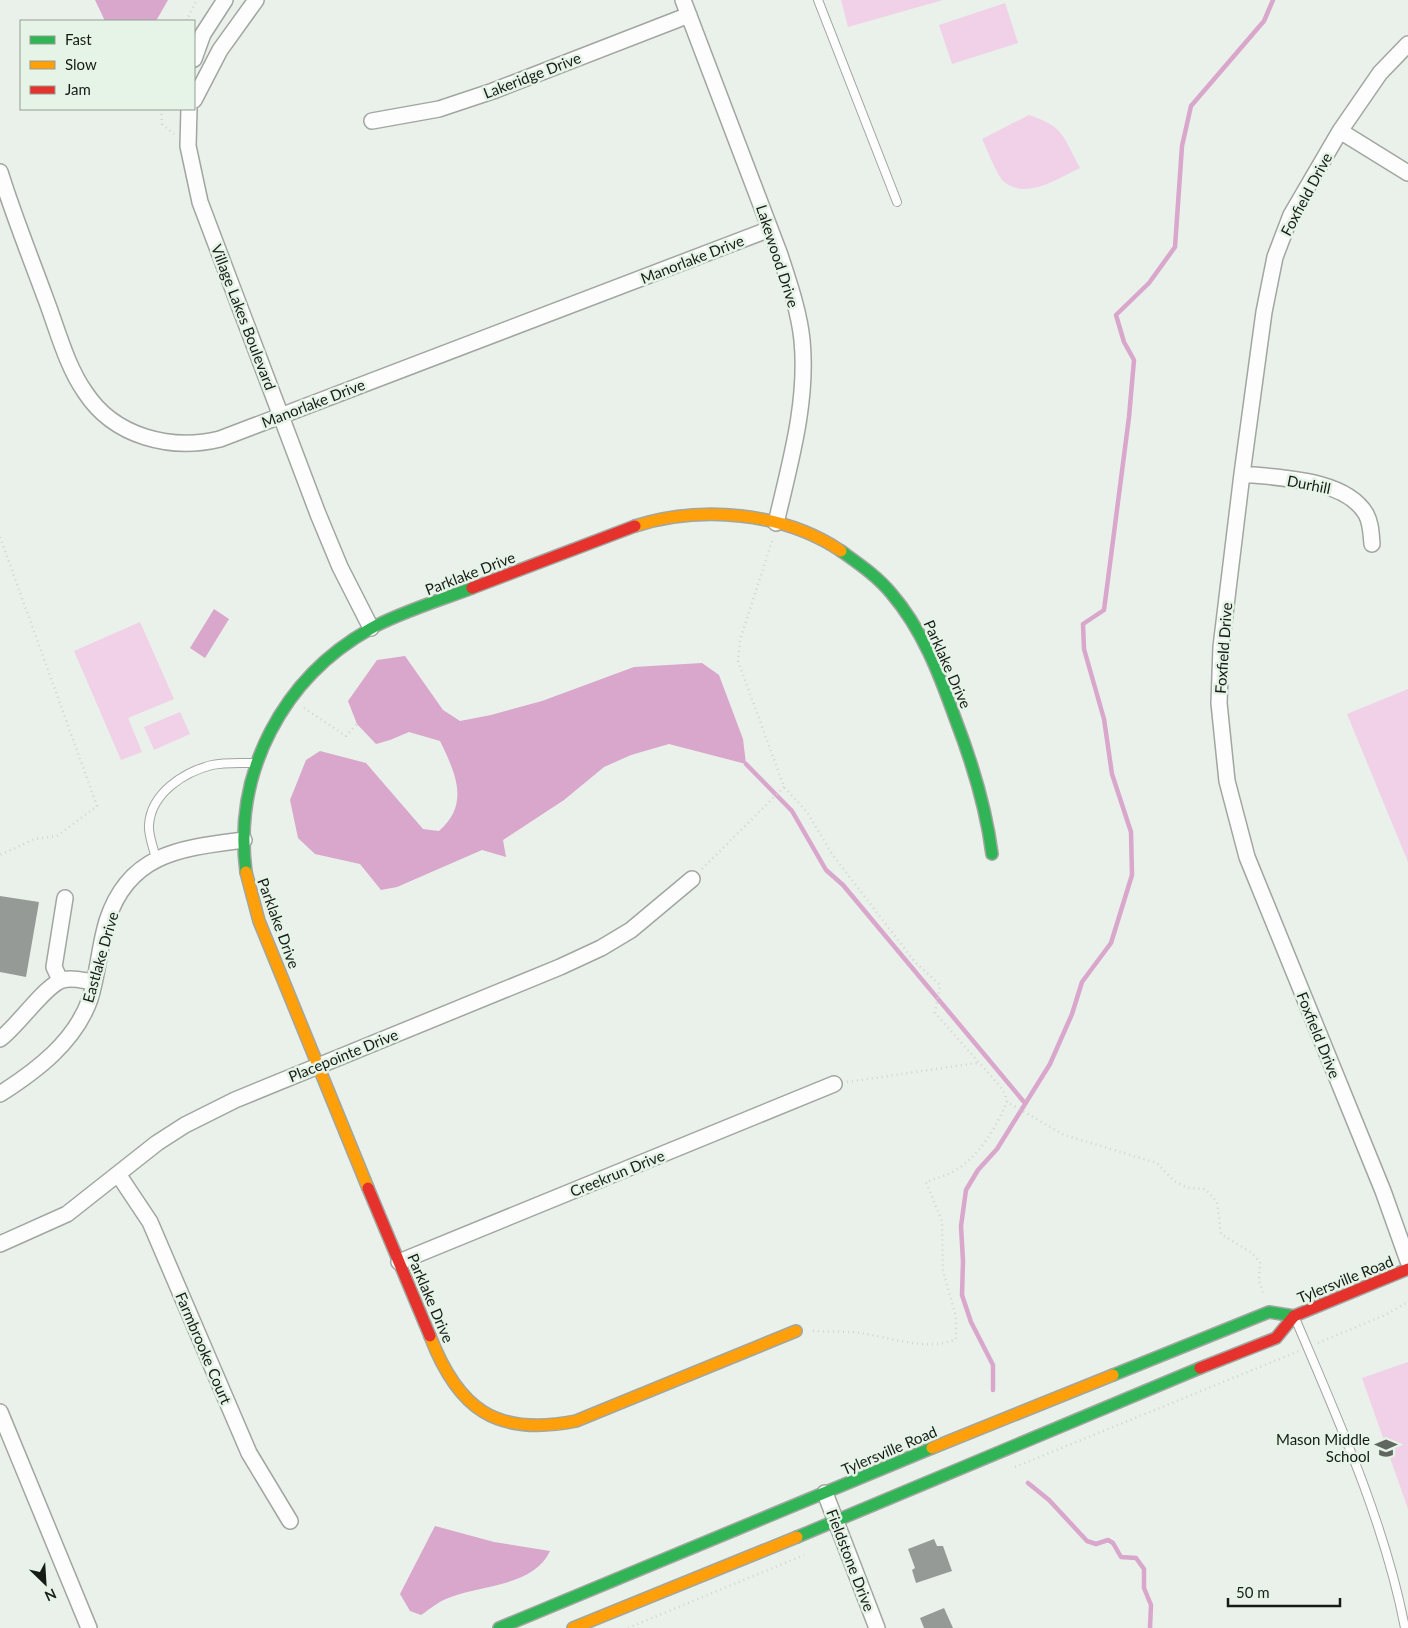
<svg xmlns="http://www.w3.org/2000/svg" width="1408" height="1628" viewBox="0 0 1408 1628" font-family="Lato,sans-serif">
<rect width="100%" height="100%" fill="#eaf0ea"/>
<path fill="#f0d1e7" d="M 841,0 L 943,0 L 848,27 Z
M 1005,3 L 1018,43 L 952,64 L 939,25 Z
M 1029,115 C 1065,127 1063,137 1080,168 C 1058,178 1026,201 1003,181 C 996,173 987,149 982,139 Z
M 140,622 L 174,699 L 128,718 L 142,752 L 121,760 L 74,651 Z
M 1408,689 L 1408,862 L 1347,714 Z
M 180,712 L 190,734 L 154,750 L 144,727 Z
M 1408,1362 L 1408,1509 L 1362,1378 Z"/>
<path fill="#d9a6cc" d="M 95,0 L 168,0 L 156,21 L 105,21 Z
M 214,609 L 229,619 L 205,658 L 190,648 Z
M 405,656 L 443,710 L 460,721 L 491,715 L 542,701 L 634,667 L 702,663 L 719,675 L 743,739 L 746,764 L 669,744 L 631,755 L 604,767 L 564,800 L 503,840 L 506,857 L 482,850 L 397,887 L 381,890 L 360,864 L 315,854 L 298,838 L 290,800 L 306,760 L 320,751 L 366,763 L 423,829 L 439,831 C 470,804 456,774 440,741 L 409,732 L 390,740 L 376,744 L 357,724 L 348,701 L 377,660 Z
M 435,1526 L 494,1542 L 550,1551 C 534,1586 482,1585 451,1597 C 440,1600 430,1609 421,1615 L 410,1611 L 400,1594 Z"/>
<g fill="none" stroke-linecap="round" stroke-linejoin="round">
<path stroke="#d9a6cc" stroke-width="4.5" d="M 746,764 L 792,811 L 826,870 L 843,885 L 1024,1102
M 993,1390 L 993,1365 L 971,1322 L 962,1295 L 963,1261 L 961,1226 L 966,1190 L 978,1170 L 997,1149 L 1050,1064 L 1072,1014 L 1082,982 L 1111,943 L 1132,875 L 1131,832 L 1112,774 L 1104,719 L 1084,649 L 1083,624 L 1104,610 L 1129,417 L 1134,360 L 1124,342 L 1116,315 L 1149,283 L 1175,247 L 1182,146 L 1191,106 L 1264,21 L 1273,0
M 1028,1483 L 1049,1500 L 1087,1541 L 1096,1544 L 1108,1540 L 1113,1543 L 1121,1557 L 1136,1558 L 1144,1569 L 1144,1588 L 1151,1605 L 1150,1628"/>
</g>
<path fill="#969a96" d="M 0,896 L 39,902 L 26,977 L 0,972 Z
M 934,1539 L 937,1546 L 943,1546 L 952,1571 L 916,1583 L 912,1570 L 915,1568 L 908,1549 Z
M 944,1608 L 953,1628 L 924,1628 L 920,1618 Z"/>
<g fill="none" stroke-linecap="round" stroke-linejoin="round">
<g stroke="#a1a6a1" stroke-width="10">
<path id="lane" d="M 818,0 L 897,202
M 156,859 C 154,849 148,835 149,825 C 151,793 184,772 212,765 C 225,762 240,763 254,763
M 1295,1318 C 1337,1417 1385,1523 1405,1628"/>
</g>
<g stroke="#a1a6a1" stroke-width="18">
<path id="street" d="M 683,0 L 780,255 C 789,283 799,311 802,340 C 808,402 790,463 776,523
M 1408,44 L 1380,73 L 1340,131 L 1291,215 L 1275,257 L 1264,312 L 1242,474 L 1221,647 L 1219,703 L 1227,781 L 1247,857 L 1383,1191 L 1408,1261
M 194,59 L 203,34 L 225,0
M 194,100 L 220,50 L 256,0
M 189,109 L 188,146 L 200,202 L 318,514 L 340,567 L 371,628
M 372,121 L 439,109 L 493,91 L 689,15
M 1340,131 L 1408,173
M 0,172 C 13,214 30,256 45,297 C 57,328 66,365 85,392 C 114,437 171,451 220,439 L 770,229
M 1242,474 C 1278,478 1345,478 1366,514 C 1371,523 1371,533 1372,544
M 60,980 L 54,967 L 65,898
M 0,1039 C 18,1026 46,984 63,980 C 73,977 84,981 94,982
M 0,1094 C 36,1071 75,1042 90,999 C 98,974 99,947 107,921 C 129,852 183,848 244,840
M 118,1174 L 150,1222 L 249,1453 L 290,1521
M 0,1244 L 67,1214 L 157,1143 L 185,1125 L 235,1100 L 560,967 L 601,948 L 631,930 L 692,879
M 399,1262 L 834,1084
M 0,1412 L 89,1628
M 825,1493 L 877,1628"/>
</g>
<g stroke="#a1a6a1" stroke-width="14">
<path id="fast" d="M 841,551 C 859,564 877,576 891,593 C 922,629 939,673 955,718 C 972,762 986,807 992,854
M 246,872 C 233,772 283,678 370,629 C 398,613 441,600 472,588
M 1113,1375 L 1269,1312 L 1294,1316
M 797,1537 L 1200,1368
M 499,1628 L 932,1448"/>
</g>
<g stroke="#a1a6a1" stroke-width="14">
<path id="slow" d="M 635,526 C 701,505 783,512 841,551
M 246,872 L 259,921 L 368,1188
M 430,1336 C 458,1409 496,1437 576,1421 L 796,1331
M 932,1448 L 1113,1375
M 573,1628 L 797,1537"/>
</g>
<g stroke="#a1a6a1" stroke-width="14">
<path id="jam" d="M 472,588 L 635,526
M 368,1188 L 430,1336
M 1200,1368 L 1276,1338 L 1294,1316 L 1408,1269"/>
</g>
<path stroke="#d2d5d2" stroke-width="2.5" stroke-dasharray="1 4" stroke-linecap="butt" d="M 186,21 L 197,0
M 161,109 L 162,124 L 174,134
M 0,537 L 97,806 L 57,836 L 35,839 L 0,855
M 772,541 L 740,640 L 738,661 L 784,787 L 807,812 L 832,854 L 915,962 L 940,985 L 935,1013 L 999,1085 L 1005,1094 L 1007,1102 L 1064,1135 L 1157,1163 L 1174,1181 L 1188,1188 L 1205,1189 L 1217,1202 L 1221,1234 L 1252,1253 L 1260,1262 L 1259,1280 L 1264,1296
M 304,708 L 346,736 L 357,724
M 702,869 L 784,787
M 847,1082 L 977,1063
M 813,1331 C 828,1332 844,1331 860,1333 C 890,1337 927,1352 956,1339 L 956,1317 L 943,1271 L 942,1221 L 926,1182 C 936,1178 950,1175 959,1168 C 981,1153 997,1126 1007,1102
M 1318,1343 L 1385,1315 L 1408,1302
M 1015,1467 L 1299,1351
M 628,1628 L 804,1555"/>
<use href="#lane" stroke="#fcfdfc" stroke-width="8"/>
<use href="#street" stroke="#fcfdfc" stroke-width="15"/>
<use href="#fast" stroke="#30b455" stroke-width="11"/>
<use href="#slow" stroke="#ff9f0a" stroke-width="11"/>
<use href="#jam" stroke="#e5322d" stroke-width="11"/>
</g>
<defs>
<g id="school-bare" transform="scale(1.725)"><path d="M0-5L7-2L0 1L-7-2ZM-4 1L0 2.5L4 1V4Q0 6-4 4Z" fill="#606660" stroke="#e6f4e7" stroke-width="2.5" paint-order="stroke"/></g>
</defs>
<g fill-rule="evenodd">
<use href="#school-bare" x="1386" y="1448"/>
</g>
<g text-anchor="middle" dominant-baseline="central" stroke-width="5" stroke-linejoin="round" paint-order="stroke">
<g font-size="15" fill="#161b16" stroke="#e6f4e7">
<text transform="translate(532 75) rotate(-21)">Lakeridge Drive</text>
<text transform="translate(1306 194) rotate(-62)">Foxfield Drive</text>
<text transform="translate(778 256) rotate(72)">Lakewood Drive</text>
<text transform="translate(692 259) rotate(-21)">Manorlake Drive</text>
<text transform="translate(244 317) rotate(69)">Village Lakes Boulevard</text>
<text transform="translate(313 403) rotate(-21)">Manorlake Drive</text>
<text transform="translate(1309 484) rotate(11)">Durhill</text>
<text transform="translate(470 573) rotate(-21)">Parklake Drive</text>
<text transform="translate(1223 648) rotate(-86)">Foxfield Drive</text>
<text transform="translate(948 664) rotate(66)">Parklake Drive</text>
<text transform="translate(279 923) rotate(70)">Parklake Drive</text>
<text transform="translate(100 957) rotate(-74)">Eastlake Drive</text>
<text transform="translate(1319 1035) rotate(68)">Foxfield Drive</text>
<text transform="translate(343 1055) rotate(-22)">Placepointe Drive</text>
<text transform="translate(617 1173) rotate(-22)">Creekrun Drive</text>
<text transform="translate(1345 1279) rotate(-22)">Tylersville Road</text>
<text transform="translate(431 1298) rotate(67)">Parklake Drive</text>
<text transform="translate(204 1348) rotate(67)">Farmbrooke Court</text>
<text transform="translate(889 1450) rotate(-23)">Tylersville Road</text>
<text transform="translate(851 1560) rotate(69)">Fieldstone Drive</text>
</g>
<g font-size="15" fill="#161b16" stroke="#e6f4e7" text-anchor="end">
<text x="1370" y="1439">Mason Middle<tspan x="1370" dy="17">School</tspan></text>
</g>
</g>
<rect x="20" y="20" width="175" height="90" fill="#e6f4e7" stroke="#939d93"/>
<rect x="30" y="36" width="25" height="8" fill="#30b455" stroke="#939d93"/>
<text x="65" y="45" font-size="15" fill="#161b16">Fast</text>
<rect x="30" y="61" width="25" height="8" fill="#ff9f0a" stroke="#939d93"/>
<text x="65" y="70" font-size="15" fill="#161b16">Slow</text>
<rect x="30" y="86" width="25" height="8" fill="#e5322d" stroke="#939d93"/>
<text x="65" y="95" font-size="15" fill="#161b16">Jam</text>
<g transform="translate(45 1583) rotate(155)" stroke="#e6f4e7" stroke-width="4" paint-order="stroke">
<path d="M0-4L9 19L0 12L-9 19Z" fill="#161b16"/>
<text y="-8" font-size="14" font-weight="bold" text-anchor="middle" fill="#161b16">N</text>
</g>
<path d="M1228 1598v8h112v-8" fill="none" stroke="#161b16" stroke-width="2.5"/>
<text x="1236" y="1598" font-size="15" fill="#161b16" stroke="#e6f4e7" stroke-width="4" paint-order="stroke">50 m</text>
</svg>
